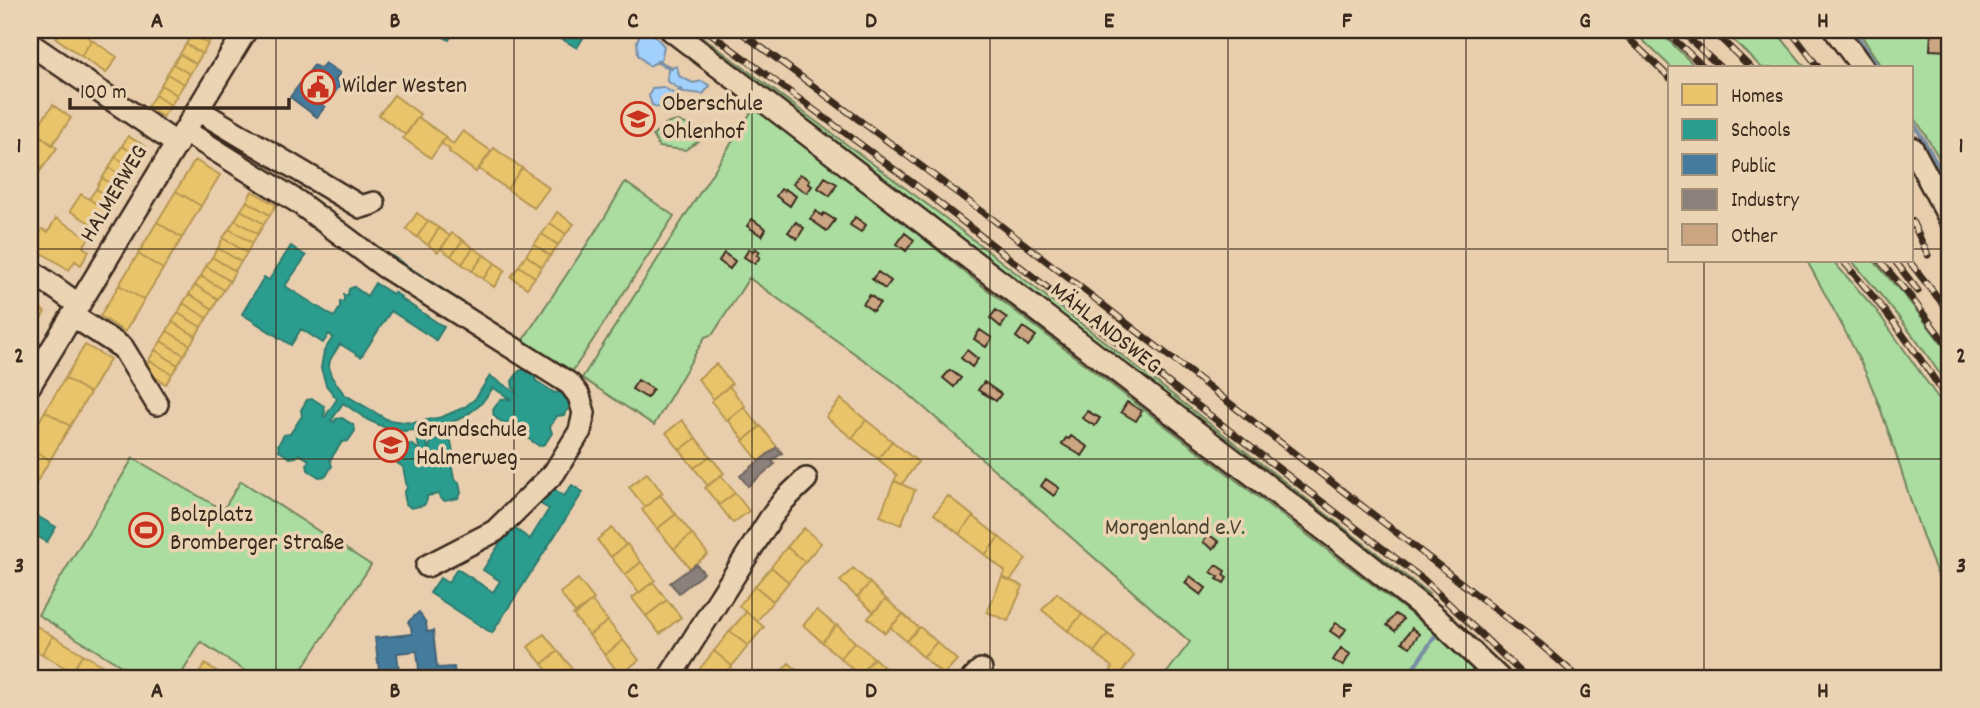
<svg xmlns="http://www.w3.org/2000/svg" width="1980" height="708" viewBox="0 0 1980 708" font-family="Dekko,sans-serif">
<rect width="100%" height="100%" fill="#e9cead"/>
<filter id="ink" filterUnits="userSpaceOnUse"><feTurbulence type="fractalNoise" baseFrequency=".0143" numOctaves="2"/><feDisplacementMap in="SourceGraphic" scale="14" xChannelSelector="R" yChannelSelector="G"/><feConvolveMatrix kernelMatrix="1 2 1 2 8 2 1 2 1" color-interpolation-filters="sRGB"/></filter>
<g filter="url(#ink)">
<path fill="#aadd9f" stroke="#72845e" stroke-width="2" d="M 683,30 L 693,30 L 940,214 L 1429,594 L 1423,601 Z
M 1632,30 L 1658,30 L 1697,68 L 1672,68 Z
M 1723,30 L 1775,30 L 1806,68 L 1762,68 Z
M 1858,30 L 1950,30 L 1950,176 L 1912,113 L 1912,68 L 1882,68 Z
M 757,103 L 972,278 L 1437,634 L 1487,678 L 1163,678 L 1190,642 L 896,383 L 749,278 L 713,334 L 705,337 L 654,425 L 582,378 Z
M 678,121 L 695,128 L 699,141 L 685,150 L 659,147 L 653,136 L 665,124 Z
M 625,182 L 674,216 L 572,372 L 523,340 L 605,217 Z
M 1807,261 L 1833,261 L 1877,311 L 1950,415 L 1950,601 C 1915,533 1901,456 1871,385 C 1853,342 1829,302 1807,261 Z
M 1852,261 L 1874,261 L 1909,301 L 1950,355 L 1950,390 C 1922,344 1887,302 1852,261 Z
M 133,458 L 223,510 L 241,481 L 371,565 L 296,678 L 256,678 L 201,642 L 179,678 L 141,678 L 38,615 Z"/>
<path fill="#a2d0fd" stroke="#798ea4" stroke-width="2" d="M 642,30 L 651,31 L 664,46 L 661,60 L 649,66 L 638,55 L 637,41 Z
M 677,66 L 679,76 L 693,83 L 702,81 L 710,86 L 703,94 L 684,92 L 667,81 L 668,69 Z
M 663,87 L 676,95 L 680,104 L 680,111 L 668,111 L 652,105 L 649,96 L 652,88 Z"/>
<path fill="#e9c46a" stroke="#b59653" stroke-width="2" d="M 62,30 L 78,30 L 92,40 L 81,56 L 56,38 Z
M 194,30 L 208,30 L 214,34 L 208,44 L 192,34 Z
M 192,34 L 208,44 L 202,54 L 186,44 Z
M 92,40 L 117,57 L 106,73 L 81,56 Z
M 186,44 L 202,54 L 196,64 L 180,54 Z
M 180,54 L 196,64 L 190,74 L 173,64 Z
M 173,64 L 190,74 L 184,84 L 167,74 Z
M 167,74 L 184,84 L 177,95 L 161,85 Z
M 161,85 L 177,95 L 171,105 L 155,95 Z
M 155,95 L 171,105 L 163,117 L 147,107 Z
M 394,95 L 420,114 L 406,135 L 379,115 Z
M 53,105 L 71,118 L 52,145 L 34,131 Z
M 418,117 L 446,137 L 431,158 L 403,138 Z
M 463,131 L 491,151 L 476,172 L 449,152 L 450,150 L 441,143 L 445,138 L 453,144 Z
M 38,134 L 57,148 L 38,174 L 30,168 L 30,146 Z
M 128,136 L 146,147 L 139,157 L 122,146 Z
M 122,146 L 139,157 L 133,168 L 115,157 Z
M 494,148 L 522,168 L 507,189 L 479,169 Z
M 115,157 L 133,168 L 126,178 L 109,168 Z
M 195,160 L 220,175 L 201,206 L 176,191 Z
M 109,168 L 126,178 L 120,189 L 102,178 Z
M 522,168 L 549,188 L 534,208 L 507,189 Z
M 102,178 L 120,189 L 113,199 L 96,189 Z
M 96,189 L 113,199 L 107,210 L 89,199 Z
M 176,191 L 201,206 L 182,238 L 157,222 Z
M 252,191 L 276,205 L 270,215 L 247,201 Z
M 81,194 L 107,210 L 96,227 L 70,211 Z
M 247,201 L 270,215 L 264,224 L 241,210 Z
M 241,210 L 264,224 L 258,234 L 235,220 Z
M 557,212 L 574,224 L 566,234 L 550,223 Z
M 417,213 L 428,221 L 417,237 L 406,229 Z
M 56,218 L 89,238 L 83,247 L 89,251 L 81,265 L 75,261 L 69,270 L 37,250 L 40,245 L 33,242 L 42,229 L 48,232 Z
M 235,220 L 258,234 L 252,243 L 229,229 Z
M 428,221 L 439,228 L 428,245 L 417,237 Z
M 157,222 L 182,238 L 163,269 L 138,254 Z
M 550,223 L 566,234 L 558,245 L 542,234 Z
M 439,228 L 450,236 L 438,252 L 428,245 Z
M 229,229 L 252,243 L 247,253 L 223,238 Z
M 452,233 L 463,240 L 451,256 L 441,249 Z
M 542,234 L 558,245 L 550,256 L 534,244 Z
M 223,238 L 247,253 L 241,262 L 218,248 Z
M 463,240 L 473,248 L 462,264 L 451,256 Z
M 534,244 L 550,256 L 542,267 L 526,255 Z
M 218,248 L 241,262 L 235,271 L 212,257 Z
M 473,248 L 484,255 L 472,271 L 462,264 Z
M 138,254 L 163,269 L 144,300 L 119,285 Z
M 484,255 L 495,263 L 483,279 L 472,271 Z
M 526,255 L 542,267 L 535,277 L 519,266 Z
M 212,257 L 235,271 L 230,281 L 206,266 Z
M 495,263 L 505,270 L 494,287 L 483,279 Z
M 206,266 L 230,281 L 224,290 L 201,276 Z
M 519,266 L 535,277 L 527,288 L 511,277 Z
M 201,276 L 224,290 L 218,299 L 195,285 Z
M 119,285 L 144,300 L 125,332 L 100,316 Z
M 195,285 L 218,299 L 213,309 L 189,294 Z
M 189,294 L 213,309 L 207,318 L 183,303 Z
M 30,301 L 45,312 L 30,336 Z
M 183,303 L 207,318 L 201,327 L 178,313 Z
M 178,313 L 201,327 L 196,336 L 172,322 Z
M 172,322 L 196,336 L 190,345 L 167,331 Z
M 167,331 L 190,345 L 184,355 L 161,341 Z
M 161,341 L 184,355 L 178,365 L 155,350 Z
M 85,345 L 110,359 L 90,393 L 65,378 Z
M 155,350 L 178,365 L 172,374 L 149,360 Z
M 149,360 L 172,374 L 166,384 L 143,370 Z
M 716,364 L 732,384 L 713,399 L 698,379 Z
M 65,378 L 90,393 L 70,426 L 45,411 Z
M 729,386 L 745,406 L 727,421 L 711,401 Z
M 841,399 L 866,420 L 852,438 L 826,417 Z
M 744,407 L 760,427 L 744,440 L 728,420 Z
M 45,411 L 70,426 L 50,460 L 30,448 L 30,438 Z
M 682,420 L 696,438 L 680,450 L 666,433 Z
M 866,420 L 892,441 L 878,459 L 852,438 Z
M 761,426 L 777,447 L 759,461 L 743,441 Z
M 696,438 L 710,456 L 694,468 L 680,450 Z
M 892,441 L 918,462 L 902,484 L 894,481 L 897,475 L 878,459 Z
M 30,448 L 50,460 L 30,493 Z
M 710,456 L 724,473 L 708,486 L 694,468 Z
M 647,473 L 663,493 L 645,507 L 629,487 Z
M 721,475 L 735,493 L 719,505 L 705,488 Z
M 894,481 L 915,490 L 901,525 L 880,516 Z
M 735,493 L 749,511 L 733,523 L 719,505 Z
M 660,495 L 676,514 L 657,529 L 642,510 Z
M 948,496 L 973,516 L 959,534 L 934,514 Z
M 676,514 L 692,534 L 674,549 L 657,529 Z
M 973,516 L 999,537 L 985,555 L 959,534 Z
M 612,528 L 626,545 L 611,557 L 597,540 Z
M 804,528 L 821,543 L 805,562 L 787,547 Z
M 692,534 L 708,554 L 690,568 L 674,549 Z
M 999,537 L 1026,559 L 1010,581 L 1002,577 L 1005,571 L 985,555 Z
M 627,544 L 641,562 L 625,575 L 611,557 Z
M 787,547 L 805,562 L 789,582 L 771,567 Z
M 641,562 L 655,580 L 639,593 L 625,575 Z
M 771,567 L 789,582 L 773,601 L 755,586 Z
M 853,568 L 870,583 L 857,597 L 840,581 Z
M 1002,577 L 1023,586 L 1008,621 L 987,612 Z
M 578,579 L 594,599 L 576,614 L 560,593 Z
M 653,582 L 667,600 L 646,616 L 632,598 Z
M 870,583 L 886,599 L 874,612 L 857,597 Z
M 755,586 L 773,601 L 757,621 L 739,606 Z
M 1057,593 L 1082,614 L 1068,631 L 1042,610 Z
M 886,599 L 903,614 L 885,633 L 868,618 Z
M 667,600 L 681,617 L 660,634 L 646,616 Z
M 592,601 L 608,621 L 589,635 L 573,615 Z
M 817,610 L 836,626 L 822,642 L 803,625 Z
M 746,612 L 764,627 L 748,646 L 730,631 Z
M 903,614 L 919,628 L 906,641 L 890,627 Z
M 1082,614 L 1108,634 L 1094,652 L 1068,631 Z
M 608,621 L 623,640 L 605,655 L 589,635 Z
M 30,622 L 53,636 L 42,654 L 30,647 Z
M 837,625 L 855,642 L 840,658 L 822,642 Z
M 920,627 L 937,642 L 923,657 L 906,641 Z
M 730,631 L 748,646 L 732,666 L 714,651 Z
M 544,634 L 558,651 L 542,664 L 528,647 Z
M 1108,634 L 1134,656 L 1118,677 L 1110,674 L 1112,667 L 1094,652 Z
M 53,636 L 83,654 L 72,672 L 42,654 Z
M 623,640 L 639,660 L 620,675 L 605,655 Z
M 855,642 L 874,658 L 859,675 L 840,658 Z
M 937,642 L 957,660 L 943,675 L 923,657 Z
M 558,651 L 572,668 L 560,678 L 553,678 L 542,664 Z
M 714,651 L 732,666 L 721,678 L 707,678 L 698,671 Z
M 83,654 L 113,672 L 109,678 L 82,678 L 72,672 Z
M 874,658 L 893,676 L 891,678 L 856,678 Z
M 789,663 L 806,678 L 776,678 Z
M 205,664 L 223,675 L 221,678 L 196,678 Z"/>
<path fill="#2a9d8f" stroke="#2f7a6d" stroke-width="2" d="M 432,30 L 455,30 L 449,40 Z
M 547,30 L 588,30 L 577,48 Z
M 291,246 L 306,256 L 285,286 L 334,317 L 340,308 L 340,301 L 344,302 L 344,295 L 348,295 L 349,289 L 354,287 L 367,296 L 375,283 L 393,294 L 394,292 L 401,297 L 400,298 L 444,327 L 436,340 L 391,311 L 361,357 L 340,344 L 330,360 L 329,366 L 331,376 L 344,394 L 388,420 L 413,423 L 442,417 L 465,407 L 475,399 L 490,376 L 515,392 L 516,390 L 513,388 L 512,381 L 519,371 L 525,369 L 534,375 L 536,381 L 555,393 L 560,392 L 570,398 L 571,405 L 564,415 L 557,416 L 550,427 L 552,433 L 545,444 L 539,446 L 529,439 L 528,434 L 509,422 L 504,423 L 494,417 L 493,410 L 500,400 L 506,398 L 509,400 L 511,399 L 493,388 L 480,405 L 464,417 L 447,424 L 424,429 L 428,450 L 430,450 L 429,446 L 433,440 L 445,438 L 451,441 L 453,452 L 450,457 L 454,479 L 459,482 L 461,493 L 458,498 L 445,501 L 440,498 L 439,494 L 427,496 L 427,500 L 424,505 L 411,508 L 406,504 L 404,493 L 407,488 L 406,482 L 403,467 L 397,463 L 395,452 L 399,447 L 411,444 L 417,448 L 418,452 L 420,451 L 415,430 L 404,431 L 386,428 L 368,420 L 343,403 L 331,421 L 334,422 L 336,419 L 342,418 L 353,425 L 355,431 L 348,441 L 342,442 L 330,460 L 332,466 L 326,476 L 319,477 L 308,470 L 307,464 L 309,460 L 299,454 L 296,457 L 290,458 L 279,451 L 278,445 L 284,435 L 290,434 L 302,416 L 301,410 L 307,400 L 313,399 L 324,406 L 325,412 L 323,416 L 325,417 L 337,399 L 326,385 L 321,368 L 324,351 L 333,337 L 329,334 L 323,343 L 301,329 L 291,345 L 242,314 L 264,277 L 269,280 Z
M 392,256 L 461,301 L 458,307 L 389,262 Z
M 548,485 L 564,496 L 572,485 L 583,492 L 492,633 L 430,593 L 440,578 L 448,583 L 457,569 L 493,592 L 500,581 L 483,570 L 511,526 L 530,539 L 549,509 L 537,502 Z
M 32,513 L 56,527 L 47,542 L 30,532 L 30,516 Z"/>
<path fill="#457b9d" stroke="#426377" stroke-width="2" fill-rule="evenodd" d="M 325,63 L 340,73 L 335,80 L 341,84 L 332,96 L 325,91 L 318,101 L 325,107 L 317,117 L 290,97 L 314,65 L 320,69 Z
M 419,612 L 426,623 L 427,632 L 433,631 L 437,668 L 454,667 L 455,678 L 380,678 L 375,638 L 412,634 L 411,627 L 408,622 ZM 417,651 L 419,670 L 399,672 L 397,653 Z"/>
<path fill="#8a817c" stroke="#726760" stroke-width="2" d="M 777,447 L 782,453 L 772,461 L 775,464 L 748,486 L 740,476 Z
M 696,564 L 704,573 L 679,593 L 670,583 Z"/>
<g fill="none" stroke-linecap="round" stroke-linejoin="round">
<path stroke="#798ea4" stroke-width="4.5" d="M 1853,30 L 1879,68
M 658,62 L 671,68
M 676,95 L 681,90
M 1912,120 L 1950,186
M 873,198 L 897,216
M 904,222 L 959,263
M 1022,312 L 1093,366
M 1104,374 L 1175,429
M 1454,650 L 1484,678
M 1407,678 L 1437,633"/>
</g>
<path fill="#cca683" stroke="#3b2a1e" stroke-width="2" d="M 1931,32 L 1950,33 L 1950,51 L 1930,50 Z
M 800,174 L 810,180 L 808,183 L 812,186 L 807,193 L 793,184 Z
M 825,177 L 837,184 L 830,196 L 818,188 Z
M 781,189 L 784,191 L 785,189 L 796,196 L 790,206 L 776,196 Z
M 816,211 L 822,216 L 824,213 L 835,220 L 827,231 L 810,219 Z
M 855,217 L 866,225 L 861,232 L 850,225 Z
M 752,219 L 766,229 L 762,236 L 747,226 Z
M 796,222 L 804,228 L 797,239 L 788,232 Z
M 905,233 L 914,240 L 906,251 L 897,244 Z
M 755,248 L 760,252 L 757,255 L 760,257 L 755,264 L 744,257 L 749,249 L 753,252 Z
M 724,253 L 735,261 L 730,269 L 719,261 Z
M 878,272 L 891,281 L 885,289 L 872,279 Z
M 870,295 L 880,303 L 873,311 L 863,304 Z
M 996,310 L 1007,318 L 1001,327 L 990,318 Z
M 1023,327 L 1036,336 L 1028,346 L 1016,337 Z
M 980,330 L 992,338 L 986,347 L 974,339 Z
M 967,350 L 978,359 L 972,367 L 961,358 Z
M 950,370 L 961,378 L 954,387 L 943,378 Z
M 638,380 L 653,389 L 647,398 L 632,389 Z
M 984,382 L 1001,394 L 996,401 L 978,390 Z
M 1127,402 L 1142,411 L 1136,421 L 1121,412 Z
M 1087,411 L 1100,418 L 1095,426 L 1082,418 Z
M 1071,436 L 1088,447 L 1082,456 L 1062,444 L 1066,438 L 1069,439 Z
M 1046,479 L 1059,488 L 1054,496 L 1041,486 Z
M 1208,534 L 1219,542 L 1213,549 L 1203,542 Z
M 1216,565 L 1225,571 L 1223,575 L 1227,578 L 1224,583 L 1217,579 L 1219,577 L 1211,572 Z
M 1190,576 L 1206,588 L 1201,595 L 1185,583 Z
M 1395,614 L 1403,619 L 1395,631 L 1387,625 Z
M 1336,623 L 1346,629 L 1340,638 L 1330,631 Z
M 1412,628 L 1419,634 L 1410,647 L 1402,642 Z
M 1341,648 L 1350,654 L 1343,666 L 1333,660 Z"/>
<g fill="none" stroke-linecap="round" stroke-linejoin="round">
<g stroke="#3b2a1e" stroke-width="26">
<path id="minor" d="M 671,30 L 1343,544 L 1434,616 L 1499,678
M 1835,30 L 1863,68
M 30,44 L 177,144
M 198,110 L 361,207 L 374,203
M 185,131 L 298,202 L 385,267 L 570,384 L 579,396 L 584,413 L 580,431 L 554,473 L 495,531 L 427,566
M 1912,148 L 1950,219
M 30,270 L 79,305
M 73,316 L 123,348 L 157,404
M 30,385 L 246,30
M 669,678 L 770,519 L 784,500 L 806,479
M 973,678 L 981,670"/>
</g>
<use href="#minor" stroke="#ebd4b4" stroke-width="21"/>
<g stroke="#3b2a1e" stroke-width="7">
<path id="rail" d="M 706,30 L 925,192 L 1239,438 L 1424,580 L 1527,678
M 738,30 L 995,221 L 1540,644 L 1579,678
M 1620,30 L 1670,78
M 1664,30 L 1705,68
M 1680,30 L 1721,68
M 1712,30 L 1751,68
M 1790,30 L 1819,68
M 1912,221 L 1928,255
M 1843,261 C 1882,305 1918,353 1950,403
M 1880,261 L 1910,296 L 1950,349
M 1895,261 L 1918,291
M 1909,261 L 1950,313"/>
</g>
<use href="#rail" stroke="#ebd4b4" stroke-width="4.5" stroke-dasharray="13" stroke-linecap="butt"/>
</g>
</g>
<path fill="none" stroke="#3b2a1e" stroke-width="2" stroke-opacity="0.55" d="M 276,30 L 276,678M 514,30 L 514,678M 752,30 L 752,678M 990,30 L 990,678M 1228,30 L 1228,678M 1466,30 L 1466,678M 1704,30 L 1704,68M 30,249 L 1670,249M 1912,249 L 1950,249M 1704,261 L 1704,678M 30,459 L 1950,459"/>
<defs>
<g id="civic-ring" transform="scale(1.75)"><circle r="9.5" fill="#ebd4b4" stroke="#c8321e" stroke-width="1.5"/><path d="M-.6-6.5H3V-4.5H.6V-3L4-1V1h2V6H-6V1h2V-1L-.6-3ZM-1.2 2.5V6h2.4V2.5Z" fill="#c8321e"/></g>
<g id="school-ring" transform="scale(1.75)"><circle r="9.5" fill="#ebd4b4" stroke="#c8321e" stroke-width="1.5"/><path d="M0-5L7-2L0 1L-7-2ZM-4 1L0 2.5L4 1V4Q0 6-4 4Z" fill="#c8321e"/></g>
<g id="stadium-ring" transform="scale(1.75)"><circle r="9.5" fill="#ebd4b4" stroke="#c8321e" stroke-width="1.5"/><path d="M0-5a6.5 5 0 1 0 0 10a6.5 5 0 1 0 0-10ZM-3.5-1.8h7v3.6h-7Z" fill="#c8321e"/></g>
</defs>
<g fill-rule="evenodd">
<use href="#civic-ring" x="318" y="87"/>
<use href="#school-ring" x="638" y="119"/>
<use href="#school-ring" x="391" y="445"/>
<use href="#stadium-ring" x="146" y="530"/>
</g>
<g text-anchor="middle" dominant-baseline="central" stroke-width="7" stroke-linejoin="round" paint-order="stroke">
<g font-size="24" fill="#3b2a1e" stroke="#ebd4b4" text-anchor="start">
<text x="342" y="87">Wilder Westen</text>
<text x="662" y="105">Oberschule<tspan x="662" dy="28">Ohlenhof</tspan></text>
<text x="416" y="431">Grundschule<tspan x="416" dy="28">Halmerweg</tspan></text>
<text x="170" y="516">Bolzplatz<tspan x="170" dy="28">Bromberger Straße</tspan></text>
</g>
<g font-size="24" fill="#3b2a1e" stroke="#ebd4b4">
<text transform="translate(115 194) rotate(-59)">HALMERWEG</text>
<text transform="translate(1105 329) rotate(38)">MÄHLANDSWEG</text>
</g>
<g font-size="24" fill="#4c4531" stroke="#ebd4b4">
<text x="1175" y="529">Morgenland e.V.</text>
</g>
</g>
<rect width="1980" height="708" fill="none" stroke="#ebd4b4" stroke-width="77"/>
<rect x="1668" y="66" width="245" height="196" fill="#ebd4b4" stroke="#a59078" stroke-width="2"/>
<rect x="1682" y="84" width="35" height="21" fill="#e9c46a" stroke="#a59078" stroke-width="2"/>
<text x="1731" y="102" font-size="21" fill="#3b2a1e">Homes</text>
<rect x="1682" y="119" width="35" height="21" fill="#2a9d8f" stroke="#a59078" stroke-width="2"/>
<text x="1731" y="136" font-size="21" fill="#3b2a1e">Schools</text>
<rect x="1682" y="154" width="35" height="21" fill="#457b9d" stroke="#a59078" stroke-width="2"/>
<text x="1731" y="172" font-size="21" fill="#3b2a1e">Public</text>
<rect x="1682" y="189" width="35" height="21" fill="#8a817c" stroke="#a59078" stroke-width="2"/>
<text x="1731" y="206" font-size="21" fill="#3b2a1e">Industry</text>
<rect x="1682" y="224" width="35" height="21" fill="#cca683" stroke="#a59078" stroke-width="2"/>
<text x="1731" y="242" font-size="21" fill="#3b2a1e">Other</text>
<path d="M70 98v10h219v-10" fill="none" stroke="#3b2a1e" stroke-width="3.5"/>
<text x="80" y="98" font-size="21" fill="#3b2a1e" stroke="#ebd4b4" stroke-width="5" paint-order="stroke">100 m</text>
<rect x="38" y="38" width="1903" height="632" fill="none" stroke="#3b2a1e" stroke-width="2.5"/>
<g font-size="23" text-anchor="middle" font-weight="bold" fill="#3b2a1e">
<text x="157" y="27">A</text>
<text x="395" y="27">B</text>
<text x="633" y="27">C</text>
<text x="871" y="27">D</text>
<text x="1109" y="27">E</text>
<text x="1347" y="27">F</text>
<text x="1585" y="27">G</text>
<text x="1823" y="27">H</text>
<text x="19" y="152">1</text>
<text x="1961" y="152">1</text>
<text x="19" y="362">2</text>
<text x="1961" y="362">2</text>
<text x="19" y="572">3</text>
<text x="1961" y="572">3</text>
<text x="157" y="697">A</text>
<text x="395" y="697">B</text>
<text x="633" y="697">C</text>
<text x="871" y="697">D</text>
<text x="1109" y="697">E</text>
<text x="1347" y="697">F</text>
<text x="1585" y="697">G</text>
<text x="1823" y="697">H</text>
</g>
</svg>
